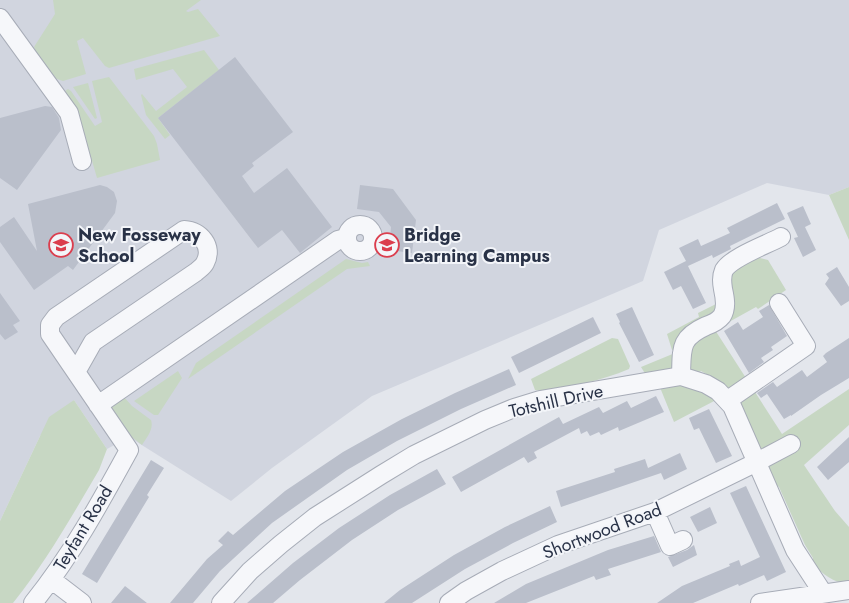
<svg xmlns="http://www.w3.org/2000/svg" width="849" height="603" viewBox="0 0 849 603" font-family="Jost,sans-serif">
<rect width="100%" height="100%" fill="#e3e6ec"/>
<path fill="#d1d5df" d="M 0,0 L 849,0 L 849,187 L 829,195 L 767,183 L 659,230 L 643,281 L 372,396 L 272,468 L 231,501 L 129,437 L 107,449 L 74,400 L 40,436 L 0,521 Z"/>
<path fill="#c7d7c3" d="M 53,0 L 201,0 L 186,11 L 188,12 L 198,9 L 220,36 L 109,68 L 105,66 L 83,38 L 77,41 L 86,74 L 63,81 L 54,78 L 36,52 L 34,47 L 55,14 Z
M 204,50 L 219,70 L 158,118 L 170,135 L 165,139 L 146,115 L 141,95 L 142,94 L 156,111 L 187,87 L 173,69 L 136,80 L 134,69 Z
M 109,77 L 154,136 L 157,144 L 160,160 L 97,178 L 78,112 L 65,93 L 65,91 L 68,89 L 71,91 L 95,126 L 102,122 L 92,81 Z
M 88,83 L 97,118 L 95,119 L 73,87 Z
M 849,187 L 849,240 L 829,195 Z
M 756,257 L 768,260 L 786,290 L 758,309 L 756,307 L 729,322 L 728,283 L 734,267 Z
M 346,259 L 362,263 L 368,262 L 370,266 L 347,269 L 188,379 L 196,363 Z
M 716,304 L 720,304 L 719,310 L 676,349 L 672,350 L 667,334 L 699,317 L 698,313 Z
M 715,330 L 782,434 L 849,389 L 849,425 L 804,465 L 835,511 L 849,527 L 849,583 C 834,584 823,574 813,564 L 813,558 L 805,545 L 779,487 L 773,483 L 726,392 L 726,385 L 701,371 L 696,374 L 690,372 L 690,343 Z
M 612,338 L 618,339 L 630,366 L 629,369 C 601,381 572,386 542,391 L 535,390 L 531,379 Z
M 675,353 L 673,369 L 646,375 L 641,367 Z
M 178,371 L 182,378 L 158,415 L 154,415 L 134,401 Z
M 684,382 L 718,399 L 674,422 L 659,385 Z
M 123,396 L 132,406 L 151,420 C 154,429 147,437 142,445 L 129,435 L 111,410 L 111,406 Z
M 74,400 L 107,449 L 99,470 C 72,516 46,562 13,603 L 0,603 L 0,521 L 49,417 Z"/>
<path fill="#babfcb" d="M 235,57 L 293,132 L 252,163 L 254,166 L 242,176 L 254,193 L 287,168 L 332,227 L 300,253 L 282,230 L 258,248 L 158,118 Z
M 45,106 L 52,107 L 59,118 L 61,130 L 17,190 L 0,178 L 0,118 Z
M 100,185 L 107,187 L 114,192 L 117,201 L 115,213 L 73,270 L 68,266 L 34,290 L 0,242 L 0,227 L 14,217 L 37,251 L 28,204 Z
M 360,185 L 393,189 L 416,220 L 412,253 L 389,250 L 391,227 L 379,212 L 357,209 Z
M 777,203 L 785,219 L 730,246 L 731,249 L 713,258 L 712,255 L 688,266 L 706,303 L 693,309 L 681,286 L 673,290 L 664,272 L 686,261 L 679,248 L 698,239 L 701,246 L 730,233 L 727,228 Z
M 803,206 L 811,224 L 805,227 L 816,250 L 803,257 L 794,238 L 798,237 L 787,213 Z
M 837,267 L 849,287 L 849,301 L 841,306 L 825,284 L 829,278 L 826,274 Z
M 0,293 L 20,321 L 13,325 L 18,332 L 5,340 L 0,334 Z
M 769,305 L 787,336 L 771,347 L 773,350 L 761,358 L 764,362 L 749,373 L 724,331 L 738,322 L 743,330 L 763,317 L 759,311 Z
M 632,307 L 654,355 L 639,362 L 619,323 L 620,322 L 616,314 Z
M 593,317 L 601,333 L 519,373 L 511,357 Z
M 849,338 L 849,378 L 821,395 L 791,416 L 791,415 L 784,419 L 767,394 L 761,398 L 757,393 L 773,382 L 777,387 L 802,370 L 807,377 L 827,362 L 823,356 L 826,353 Z
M 509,369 L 516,385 L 461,409 L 397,441 L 347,470 L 272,523 L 220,571 L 193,603 L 170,603 L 207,559 L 223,545 L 218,541 L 228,531 L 233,535 L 285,491 L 343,452 L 402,419 L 455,393 Z
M 656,396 L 664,412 L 619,431 L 618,427 L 601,435 L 599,432 L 590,436 L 587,431 L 581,434 L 579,428 L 534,452 L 537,458 L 528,463 L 524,457 L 461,492 L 452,477 L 559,417 L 563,424 L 599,407 L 603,413 L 627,401 L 631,408 Z
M 709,409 L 732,456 L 716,463 L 699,428 L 694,430 L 689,418 Z
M 849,437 L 849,462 L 828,480 L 817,467 Z
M 680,453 L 687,469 L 664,480 L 661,473 L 561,507 L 556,491 L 615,472 L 614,469 L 645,459 L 648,468 Z
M 151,460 L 164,468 L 147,495 L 149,497 L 97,583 L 82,574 Z
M 437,469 L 446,484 L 398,510 L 352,540 L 300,580 L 273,603 L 247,603 L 293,563 L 339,528 L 390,495 Z
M 746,486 L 786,572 L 767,581 L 764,575 L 739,586 L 738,584 L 693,603 L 657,603 L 682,586 L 730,566 L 729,564 L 739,560 L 741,566 L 760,557 L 730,493 Z
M 550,506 L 557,522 L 513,543 L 465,569 L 412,603 L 384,603 L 400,590 L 454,555 L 505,527 Z
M 710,507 L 717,523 L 698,532 L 690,517 Z
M 654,536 L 661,552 L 608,569 L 611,575 L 596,580 L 594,576 L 526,603 L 494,603 L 526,584 L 608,550 Z
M 694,545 L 697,555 L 673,567 L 668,557 L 687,550 Z
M 125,586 L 147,603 L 111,603 Z"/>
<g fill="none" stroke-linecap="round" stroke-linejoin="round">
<g stroke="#a7acb7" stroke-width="20">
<path id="minor" d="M 0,18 L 69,113 L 82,161
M347 238a13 13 0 1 1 26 0a13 13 0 1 1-26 0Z
M 681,376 C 682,349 679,338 706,326 C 712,324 718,321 722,316 C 727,308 725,298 723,289 C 722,283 721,277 724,270 C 732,257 766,245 781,237
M 728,400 L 806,346 L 779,303
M 98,405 L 338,240 L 346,238
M 655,512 L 670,546 L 683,540
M 52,580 L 82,603
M 33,603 C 71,556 100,503 129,450 L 50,334 L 50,325 L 56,317 L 184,230 C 200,231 214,246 205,263 C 203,267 199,269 196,272 L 93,342 L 76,372
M 221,603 L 250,571 L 281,544 L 315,517 L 381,475 L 414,455 L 485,420 L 514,408 L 540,400 L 681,376 L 706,384 L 718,391 L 732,406 L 795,550 L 823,593
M 449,603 L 466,591 L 502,571 L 558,545 L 655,512 L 757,462 L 791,444
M 760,603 L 849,590"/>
</g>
<use href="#minor" stroke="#f6f7fa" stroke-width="18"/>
</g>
<defs>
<g id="school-ring" transform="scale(1.25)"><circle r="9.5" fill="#f3f5f9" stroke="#db3e4e" stroke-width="1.5"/><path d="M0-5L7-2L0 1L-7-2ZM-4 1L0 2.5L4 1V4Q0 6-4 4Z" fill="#db3e4e"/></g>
</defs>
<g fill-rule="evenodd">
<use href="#school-ring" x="61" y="245"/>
<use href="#school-ring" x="387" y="245"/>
</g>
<g text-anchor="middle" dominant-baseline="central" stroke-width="4" stroke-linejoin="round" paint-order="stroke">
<g font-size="18" font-weight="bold" fill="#293247" stroke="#f3f5f9" text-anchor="start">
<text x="78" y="235">New Fosseway<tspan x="78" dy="21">School</tspan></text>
<text x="404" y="235">Bridge<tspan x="404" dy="21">Learning Campus</tspan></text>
</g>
<g font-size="18" fill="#293247" stroke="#f3f5f9">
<text transform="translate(556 401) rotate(-13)">Totshill Drive</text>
<text transform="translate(83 528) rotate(-59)">Teyfant Road</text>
<text transform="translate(602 531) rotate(-21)">Shortwood Road</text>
</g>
</g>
</svg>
